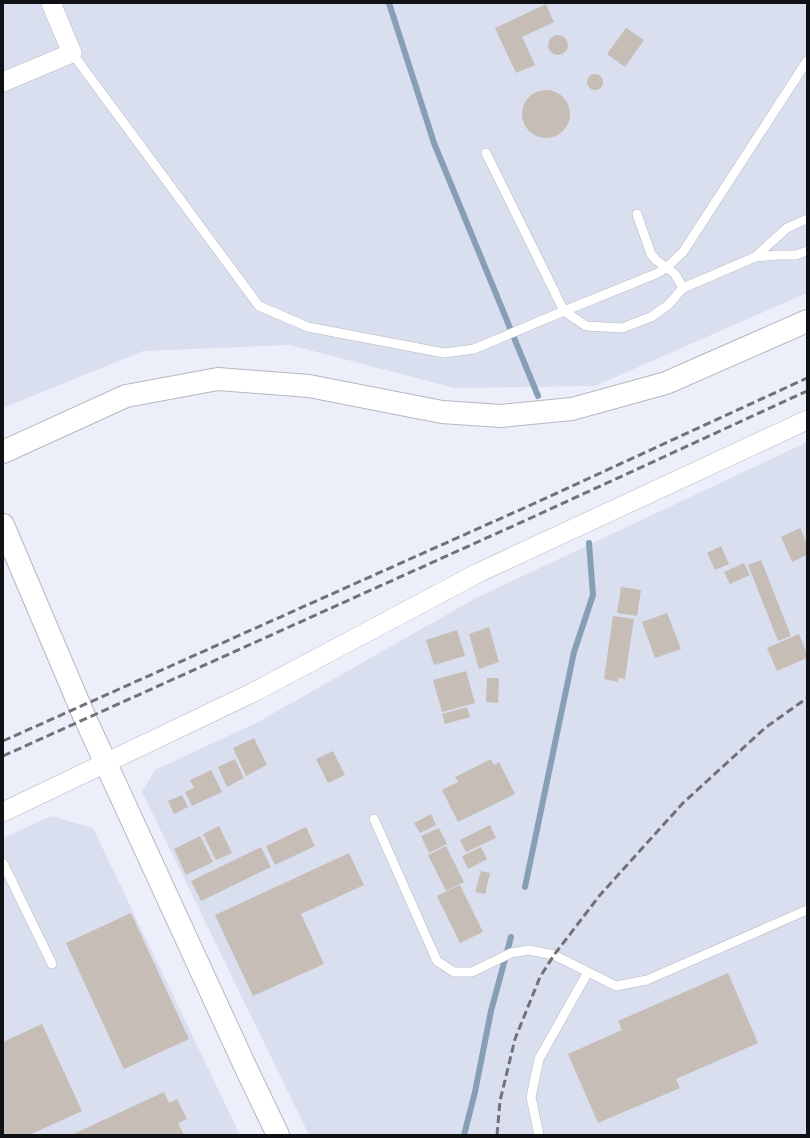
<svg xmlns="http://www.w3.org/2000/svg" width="810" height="1138" viewBox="0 0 810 1138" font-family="'IBM Plex Sans',sans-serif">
<rect width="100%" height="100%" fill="#eceff9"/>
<path fill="#dadfef" d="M 3,3 L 807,3 L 807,293 L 595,386 L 455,388 L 290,345 L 143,351 L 3,408 Z
M 807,442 L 807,1135 L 309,1135 L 142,792 L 155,770 L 258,722 L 476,598 Z
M 51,816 L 93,828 L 240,1135 L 3,1135 L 3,838 Z"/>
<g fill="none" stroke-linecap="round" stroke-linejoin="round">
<path stroke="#869fb4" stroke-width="6" d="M 389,3 L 434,143 L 538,396
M 525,887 L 574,652 L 593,595 L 589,543
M 464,1135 L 475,1092 L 491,1011 L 511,937"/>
</g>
<path fill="#c6bdb7" d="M 546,4 L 554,22 L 522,37 L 535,65 L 516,73 L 495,28 Z
M 626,28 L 644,40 L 625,67 L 607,54 Z
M548 45a10 10 0 1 1 20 0a10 10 0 1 1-20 0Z
M587 82a8 8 0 1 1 16 0a8 8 0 1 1-16 0Z
M522 114a24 24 0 1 1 48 0a24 24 0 1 1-48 0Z
M 800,528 L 807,544 L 807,555 L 792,562 L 781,537 Z
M 721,546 L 729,564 L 715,570 L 707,553 Z
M 761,560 L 791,636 L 778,641 L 748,565 Z
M 744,563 L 750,575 L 730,584 L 724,572 Z
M 621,587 L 641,590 L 637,616 L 617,613 Z
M 667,613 L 681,649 L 655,658 L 642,622 Z
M 613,616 L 634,619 L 625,679 L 618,678 L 618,682 L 604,679 Z
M 489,627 L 499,662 L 479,669 L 469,634 Z
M 457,630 L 465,656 L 434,665 L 426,640 Z
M 799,634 L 807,654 L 807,658 L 777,671 L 767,648 Z
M 466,671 L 475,703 L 442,712 L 433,680 Z
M 487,678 L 499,678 L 498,703 L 486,702 Z
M 467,707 L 470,717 L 445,724 L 442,714 Z
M 254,738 L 267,765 L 246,776 L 233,748 Z
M 333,751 L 345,775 L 328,783 L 316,759 Z
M 235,759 L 244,778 L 227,787 L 218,767 Z
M 491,759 L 494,765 L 499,762 L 515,794 L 458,822 L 442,790 L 458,782 L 455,777 Z
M 211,770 L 222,792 L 192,806 L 185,792 L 194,788 L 190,780 Z
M 182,795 L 188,807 L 174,814 L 168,801 Z
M 431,814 L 436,825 L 420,833 L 414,823 Z
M 490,825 L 496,838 L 466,852 L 460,840 Z
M 219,826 L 232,853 L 216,860 L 203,834 Z
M 306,827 L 315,846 L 275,865 L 266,846 Z
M 439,828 L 447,844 L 429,853 L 421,836 Z
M 200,836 L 213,862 L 186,875 L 174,849 Z
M 446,846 L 464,882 L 446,891 L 428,855 Z
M 261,847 L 271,867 L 201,901 L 191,881 Z
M 481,847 L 487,859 L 468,869 L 462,856 Z
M 349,853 L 364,885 L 301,914 L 324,964 L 253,996 L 215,915 Z
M 481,871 L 490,873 L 485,894 L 475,892 Z
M 460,885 L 483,932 L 460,943 L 437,896 Z
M 131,913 L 189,1039 L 124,1069 L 66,943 Z
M 728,973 L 758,1043 L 676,1079 L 680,1088 L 598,1123 L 568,1054 L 622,1030 L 618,1021 Z
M 42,1024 L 82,1111 L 29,1135 L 3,1135 L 3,1042 Z
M 164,1092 L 169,1103 L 177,1099 L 187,1119 L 178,1123 L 184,1135 L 71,1135 Z"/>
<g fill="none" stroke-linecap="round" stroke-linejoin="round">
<g stroke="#b5b8c1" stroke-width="10">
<path id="service" d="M 72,53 L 259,306 L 308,327 L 444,353 L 474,349 L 564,311 L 658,273 L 667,267 L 683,252 L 807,61
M 486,153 L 564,311 L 586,326 L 622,328 L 651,317 L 668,305 L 683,288 L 755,257 L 779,255 L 796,255 L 807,251
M 637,214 L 651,254 L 656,260 L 675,274 L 683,288
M 755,257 L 787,228 L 807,219
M 374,819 L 437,961 L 454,972 L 472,972 L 511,953 L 529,950 L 554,955 L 616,986 L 647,980 L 807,910
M 3,863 L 52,964
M 539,1135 L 531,1097 L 539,1059 L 588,972"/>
</g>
<g stroke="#b5b8c1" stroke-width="20">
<path id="minor" d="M 3,82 L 72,53 L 51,3
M 3,812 L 254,692 L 478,573 L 807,420"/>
</g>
<g stroke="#b5b8c1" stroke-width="24">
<path id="tertiary" d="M 3,452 L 126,396 L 218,379 L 309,386 L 442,412 L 501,416 L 572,409 L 666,383 L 807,321
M 3,525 L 85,718 L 245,1066 L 278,1135"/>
</g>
<use href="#service" stroke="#fff" stroke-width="9"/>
<use href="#minor" stroke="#fff" stroke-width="19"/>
<use href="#tertiary" stroke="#fff" stroke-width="22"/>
<path stroke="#707278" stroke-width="3" stroke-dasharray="8 4" stroke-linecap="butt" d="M 3,741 L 533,504 L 807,378
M 3,756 L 533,517 L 807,391
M 497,1135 L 500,1101 L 515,1039 L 540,977 L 554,955 L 600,895 L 683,803 L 765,728 L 807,698"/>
</g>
<rect width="810" height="1138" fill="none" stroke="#101114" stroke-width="8"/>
</svg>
